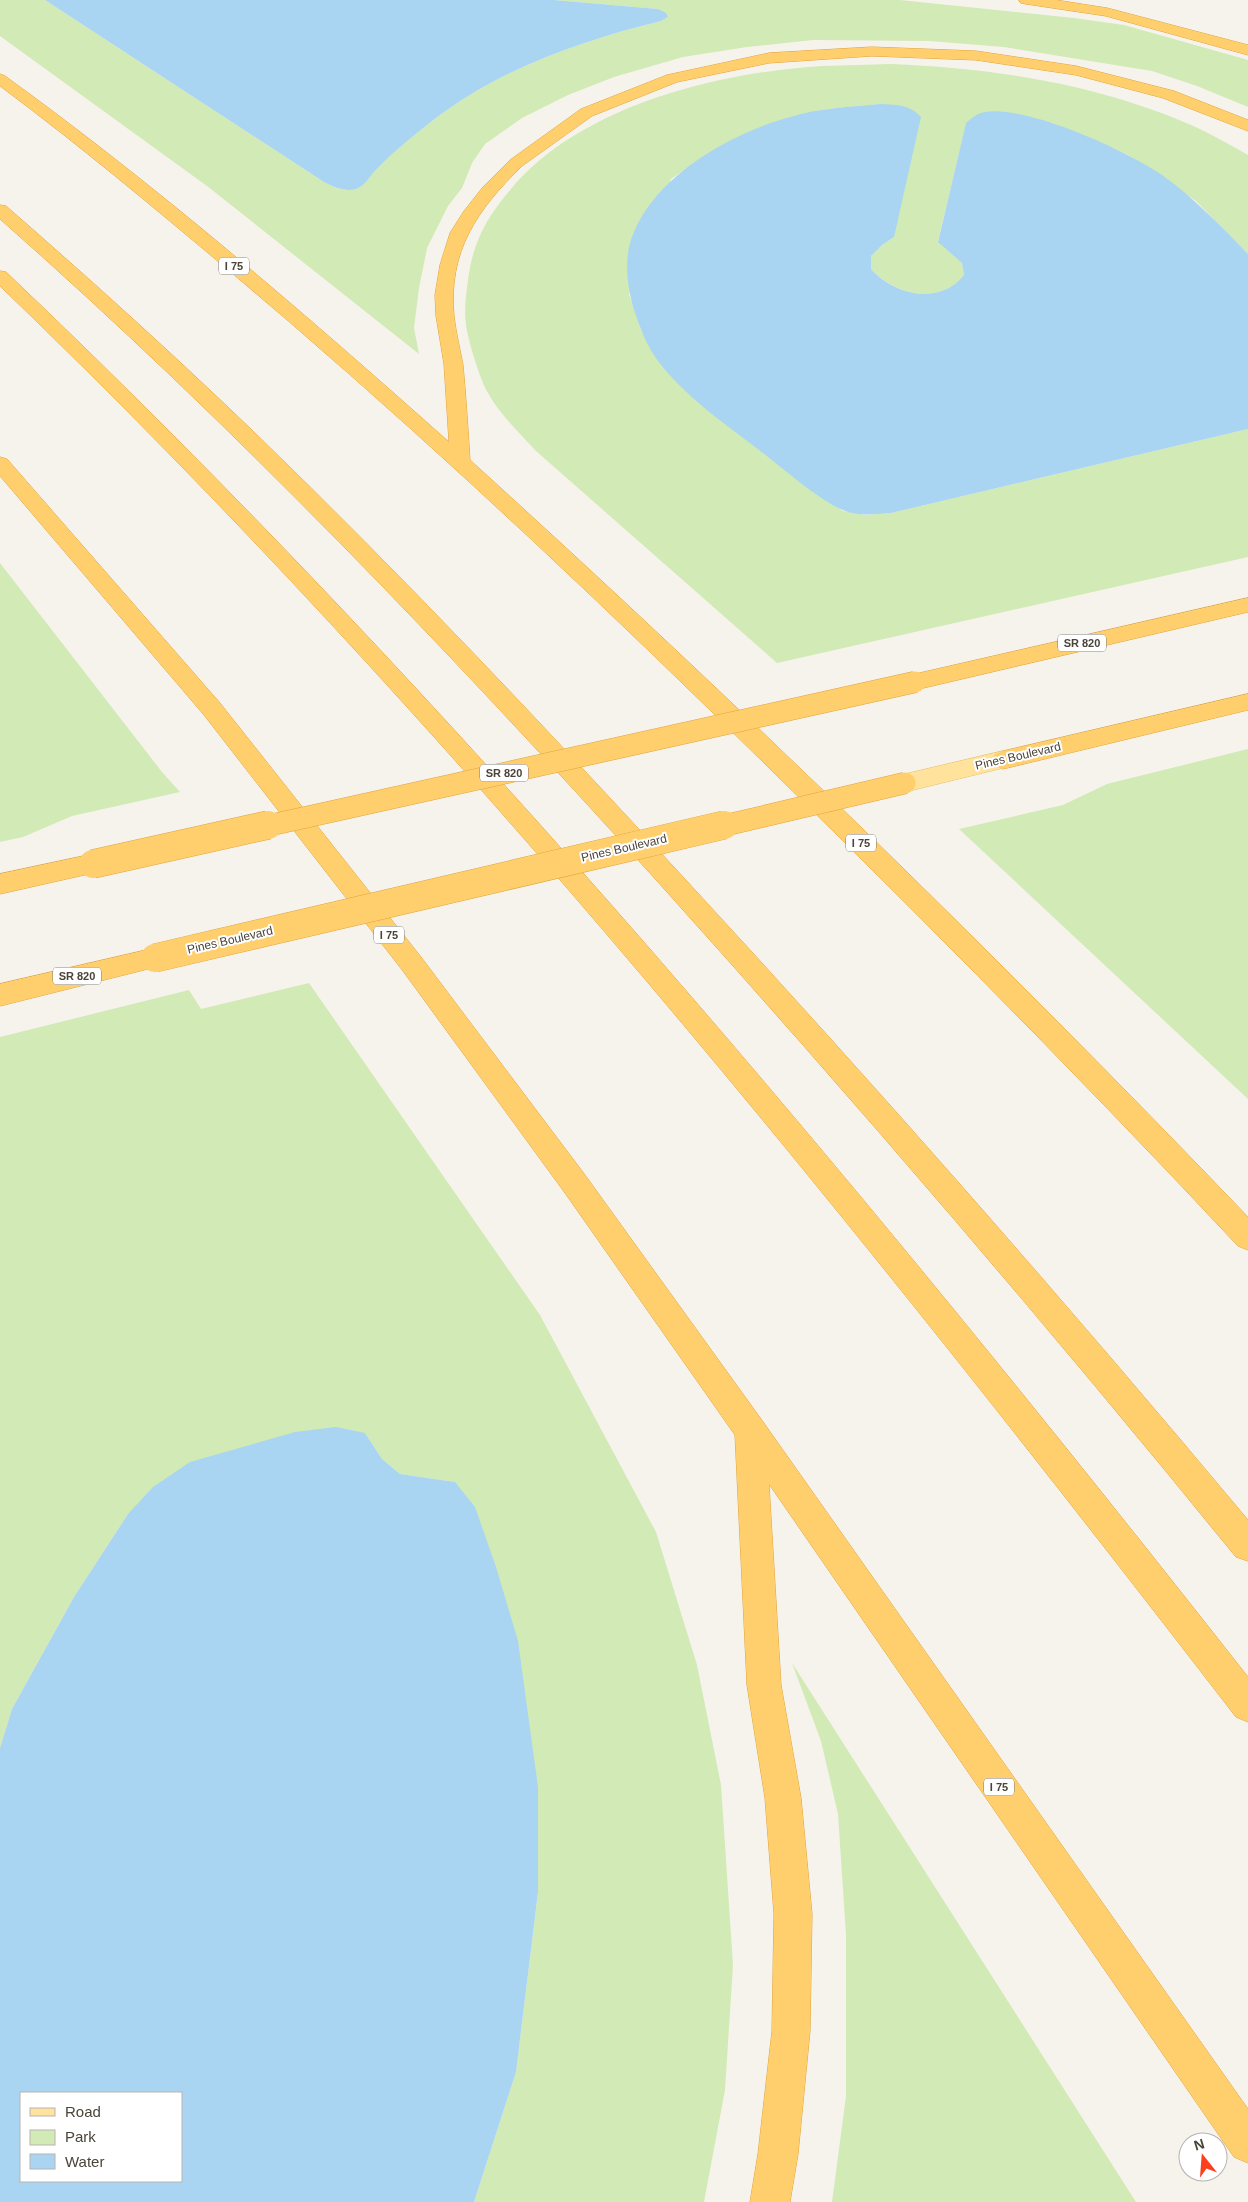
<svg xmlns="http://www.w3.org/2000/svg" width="1248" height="2202" viewBox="0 0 1248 2202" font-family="Helvetica,sans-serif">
<rect width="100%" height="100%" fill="#f6f3ec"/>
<path fill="#d2eab5" d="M 0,0 L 45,0 L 324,182 C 334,187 345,192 356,189 C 365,186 369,177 375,171 C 393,152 413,136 432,121 C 499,69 580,41 661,21 L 668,17 L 658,9 L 554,0 L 900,0 L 1074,18 L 1124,25 L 1248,60 L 1248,107 L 1197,86 L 1152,71 L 1004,47 L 930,41 L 813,40 L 747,47 L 683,57 L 614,77 L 568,95 L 522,118 L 485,144 L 472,163 L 462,188 L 448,206 L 427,248 L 419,288 L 414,328 L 419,354 L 207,186 L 0,36 Z
M 891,64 C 991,68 1091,83 1184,122 C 1206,131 1227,143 1248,155 L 1248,254 L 1196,201 L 1128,155 L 1051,123 L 966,124 L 938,241 L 962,263 L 964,275 C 940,306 895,295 871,269 L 871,256 L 882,245 L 894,237 L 880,104 L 827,109 L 790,117 L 748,133 L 707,154 L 671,179 L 629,294 L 641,330 L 658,360 L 814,491 L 843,511 L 865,515 L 891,513 L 1248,429 L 1248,557 L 777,663 L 536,451 C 520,433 500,415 488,393 C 480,380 468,340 466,325 C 464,310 466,295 468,280 C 473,242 486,218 511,189 C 580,106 719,72 823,66 C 846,65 869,65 891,64 Z
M 0,563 L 162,772 L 180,792 L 72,816 L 23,837 L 0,842 Z
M 1248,749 L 1248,1099 L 959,829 L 1063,805 L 1107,784 Z
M 309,983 L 540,1315 L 656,1532 L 697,1665 L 721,1785 L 733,1965 L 725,2090 L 704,2202 L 474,2202 L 516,2072 L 538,1892 L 538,1787 L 455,1482 L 400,1474 L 382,1459 L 365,1433 L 128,1514 L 74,1597 L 12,1709 L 0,1748 L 0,1037 L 189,990 L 201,1009 Z
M 792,1663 L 1136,2202 L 832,2202 L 846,2096 L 846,1935 L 838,1814 L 821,1741 Z"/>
<path fill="#a9d4f2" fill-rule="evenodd" d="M 45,0 L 554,0 L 658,9 L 666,13 L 668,17 L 661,21 C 580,41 499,69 432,121 C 413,136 393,152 375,171 C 369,177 365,186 356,189 C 345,192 334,187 324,182 Z
M 880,104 C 897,105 909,104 921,117 L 894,237 L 882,245 L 871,256 L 871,269 C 894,295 940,306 964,275 L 962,263 L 938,242 L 966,123 C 972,118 976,114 985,112 C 1027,105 1127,151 1162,175 C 1194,198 1221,226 1248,254 L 1248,429 L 891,513 C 875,514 858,517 843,510 C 819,500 785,470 763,453 C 727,425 686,398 658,361 C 647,346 640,328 634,310 C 627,286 623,256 634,232 C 658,174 732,133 790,117 C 819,108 850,107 880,104 Z
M 336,1427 L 365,1433 L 382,1459 L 400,1474 L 455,1482 L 475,1507 L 496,1567 L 518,1641 L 538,1787 L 538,1892 L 516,2072 L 474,2202 L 0,2202 L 0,1748 L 12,1709 L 74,1597 L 128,1514 L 153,1487 L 190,1462 L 295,1432 ZM 181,2093 L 181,2181 L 21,2181 L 21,2093 Z"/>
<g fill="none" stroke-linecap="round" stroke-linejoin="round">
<g stroke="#e6c16a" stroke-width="1">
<path id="primary" d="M 1003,751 L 1011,754 L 1015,760 L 1011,766 L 905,792 L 897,789 L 893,783 L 897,777 L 905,774 Z"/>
</g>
<g stroke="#e0a43c" stroke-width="1">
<path id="highway" d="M 1019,0 L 1056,0 L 1107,8 L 1248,45 L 1248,55 L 1106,16 L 1026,4 L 1021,3 Z
M 872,47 L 976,51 L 1076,66 L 1174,91 L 1248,120 L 1248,131 L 1163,98 L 1076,75 L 976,60 L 872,56 L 769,63 L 677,82 L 592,116 L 522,166 C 477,210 448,251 454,316 C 456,333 460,349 463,365 C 466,397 468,429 470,460 C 738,703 998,956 1248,1217 L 1248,1250 L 1238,1246 C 1067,1063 890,886 711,711 C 554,558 394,409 226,268 C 152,206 78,144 0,86 L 0,74 L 5,76 C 160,188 306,315 449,442 L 444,364 L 436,316 L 435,295 L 440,265 L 450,233 L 464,211 L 483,187 L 510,160 L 581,109 L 667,75 L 769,53 Z
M 0,205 L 6,206 C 91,280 174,355 255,433 C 403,576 544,726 684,878 C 877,1087 1065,1301 1248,1520 L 1248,1561 L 1236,1557 C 1049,1327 856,1102 658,882 C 448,650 235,426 0,219 Z
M 0,271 L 6,272 C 460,703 862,1186 1248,1677 L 1248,1722 L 1236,1717 C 851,1218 455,723 0,286 Z
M 0,457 L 7,459 L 220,703 L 421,957 L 585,1175 L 761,1419 L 1248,2109 L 1248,2163 L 1234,2157 L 769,1484 L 781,1685 L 801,1798 L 812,1914 L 810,2031 L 798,2154 L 790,2202 L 750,2202 L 758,2154 L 772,2031 L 774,1914 L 765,1798 L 747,1685 L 735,1435 L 565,1193 L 403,971 L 204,715 L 0,476 Z
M 1248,598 L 1248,612 L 915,690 L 907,688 L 904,682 L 907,676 L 915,674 Z
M 1248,694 L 1248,710 L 1003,769 L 995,766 L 991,760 L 995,754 L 1003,751 Z
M 93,854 L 102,857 L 105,864 L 102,871 L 0,894 L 0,874 Z
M 155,948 L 164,951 L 168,958 L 164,965 L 0,1006 L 0,984 Z"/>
</g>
<use href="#primary" fill="#ffe39c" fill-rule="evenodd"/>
<use href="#highway" fill="#ffcf6e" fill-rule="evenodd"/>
<g stroke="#e0a43c" stroke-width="22" stroke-linecap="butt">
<path id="highway-bridge-far1" d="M 262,827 L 915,682
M 718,827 L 905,783"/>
</g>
<g stroke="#e0a43c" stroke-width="29" stroke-linecap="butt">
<path id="highway-bridge" d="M 93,864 L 268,825
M 155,958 L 724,825"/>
</g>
<use href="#highway-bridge-far1" stroke="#ffcf6e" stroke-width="21"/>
<use href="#highway-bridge" stroke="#ffcf6e" stroke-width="28"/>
</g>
<g text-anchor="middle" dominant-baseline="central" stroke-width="4" stroke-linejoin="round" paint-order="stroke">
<g fill="#fff" stroke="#817c74" stroke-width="1">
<rect x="219" y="257.5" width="30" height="17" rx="4"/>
<rect x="1058" y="634.5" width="48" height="17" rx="4"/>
<rect x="480" y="764.5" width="48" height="17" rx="4"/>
<rect x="846" y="834.5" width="30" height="17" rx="4"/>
<rect x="374" y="926.5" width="30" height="17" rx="4"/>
<rect x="53" y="967.5" width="48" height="17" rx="4"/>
<rect x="984" y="1778.5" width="30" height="17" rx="4"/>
</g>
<g font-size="11" font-weight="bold" fill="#4b4439">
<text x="234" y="266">I 75</text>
<text x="1082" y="643">SR 820</text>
<text x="504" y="773">SR 820</text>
<text x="861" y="843">I 75</text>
<text x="389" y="935">I 75</text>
<text x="77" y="976">SR 820</text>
<text x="999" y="1787">I 75</text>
</g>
<g font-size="12" fill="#4b4439" stroke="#fff">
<text transform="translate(1018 756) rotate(-13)">Pines Boulevard</text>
<text transform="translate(624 848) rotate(-13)">Pines Boulevard</text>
<text transform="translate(230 940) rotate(-13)">Pines Boulevard</text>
</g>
</g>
<rect x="20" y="2092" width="162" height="90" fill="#ffffff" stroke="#b7b4b0"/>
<rect x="30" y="2108" width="25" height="8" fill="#ffe39c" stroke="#b7b4b0"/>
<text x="65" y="2117" font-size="15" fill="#4b4439">Road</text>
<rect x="30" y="2130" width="25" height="15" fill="#d2eab5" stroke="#b7b4b0"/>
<text x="65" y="2142" font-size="15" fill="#4b4439">Park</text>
<rect x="30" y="2154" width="25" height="15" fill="#a9d4f2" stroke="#b7b4b0"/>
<text x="65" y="2167" font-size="15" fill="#4b4439">Water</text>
<g transform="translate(1203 2157) rotate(343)"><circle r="24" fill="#ffffff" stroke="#b7b4b0"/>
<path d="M0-4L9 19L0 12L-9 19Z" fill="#fc3f1d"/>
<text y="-8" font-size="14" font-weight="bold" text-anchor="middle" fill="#4b4439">N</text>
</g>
</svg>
